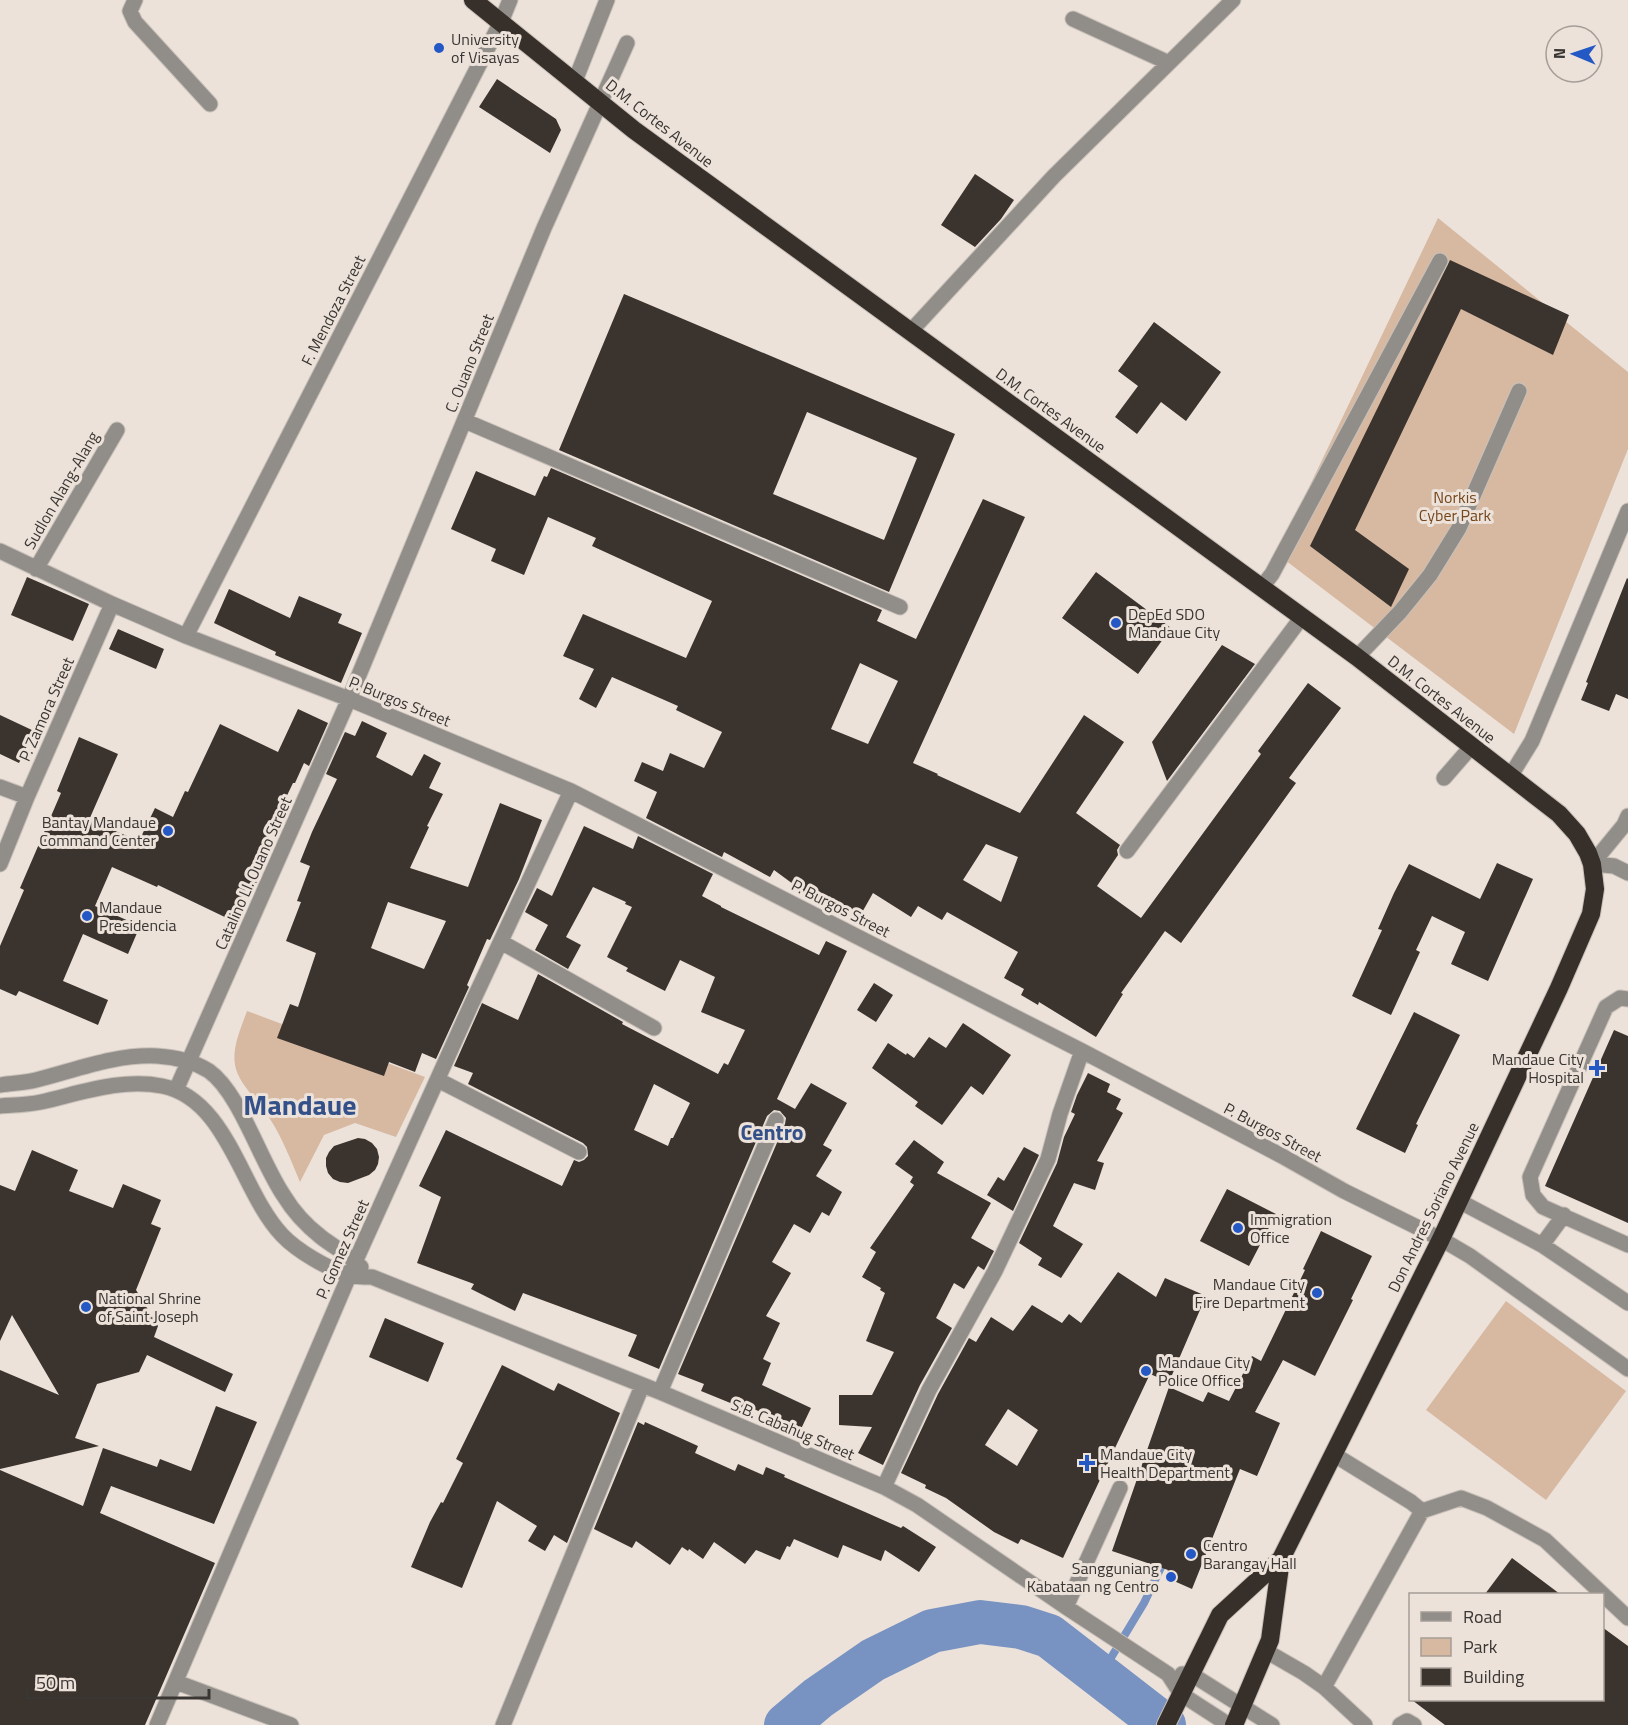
<svg xmlns="http://www.w3.org/2000/svg" width="1628" height="1725" viewBox="0 0 1628 1725" font-family="'Titillium Web',sans-serif">
<rect width="100%" height="100%" fill="#ece2da"/>
<path fill="#d7b9a2" d="M 1438,218 L 1628,372 L 1628,449 L 1514,734 L 1277,554 Z
M 247,1011 L 425,1077 L 396,1137 L 355,1123 L 324,1135 L 300,1182 C 291,1161 283,1139 270,1119 C 260,1102 238,1084 235,1065 C 232,1047 241,1028 247,1011 Z
M 1506,1301 L 1626,1391 L 1546,1500 L 1426,1410 Z"/>
<g fill="none" stroke-linecap="round" stroke-linejoin="round">
<path stroke="#7892c1" stroke-width="8" d="M 1100,1676 L 1144,1603 L 1165,1559"/>
<path stroke="#7892c1" stroke-width="44" d="M 786,1725 L 818,1698 L 873,1660 L 932,1631 L 980,1622 L 1021,1627 L 1049,1636 L 1164,1725"/>
</g>
<path fill="#3b332d" fill-rule="evenodd" d="M 497,79 L 556,119 L 561,130 L 550,153 L 479,107 Z
M 975,174 L 1014,200 L 1001,219 L 975,247 L 941,225 Z
M 1450,260 L 1569,315 L 1553,355 L 1461,309 L 1355,530 L 1409,569 L 1391,607 L 1310,546 Z
M 624,294 L 955,434 L 889,592 L 559,450 ZM 807,412 L 917,458 L 884,540 L 773,494 Z
M 1154,322 L 1221,372 L 1186,421 L 1161,402 L 1137,434 L 1115,417 L 1138,386 L 1118,371 Z
M 551,468 L 882,610 L 877,621 L 916,639 L 983,499 L 1025,517 L 913,763 L 938,774 L 937,775 L 1020,813 L 1084,715 L 1124,742 L 1076,813 L 1120,845 L 1117,850 L 1118,855 L 1097,886 L 1141,918 L 1261,754 L 1258,751 L 1308,683 L 1341,708 L 1289,778 L 1296,783 L 1181,943 L 1165,931 L 1121,993 L 1123,994 L 1096,1037 L 1039,1002 L 1038,1005 L 1021,995 L 1024,989 L 1004,978 L 1018,952 L 947,912 L 942,920 L 918,906 L 911,917 L 873,893 L 860,916 L 808,886 L 804,892 L 774,870 L 770,877 L 724,852 L 722,857 L 646,818 L 657,792 L 634,781 L 642,762 L 663,771 L 670,753 L 704,768 L 722,732 L 676,710 L 678,706 L 612,677 L 596,708 L 579,699 L 594,669 L 563,656 L 583,614 L 686,658 L 712,601 L 592,546 L 596,538 L 548,517 L 524,575 L 491,561 L 496,549 L 451,529 L 476,471 L 535,496 L 544,476 L 547,477 ZM 860,663 L 898,681 L 868,744 L 831,729 ZM 986,844 L 1018,857 L 1001,902 L 963,880 Z
M 1096,572 L 1171,628 L 1138,674 L 1062,618 Z
M 27,577 L 89,604 L 73,641 L 11,615 Z
M 1627,578 L 1628,579 L 1628,699 L 1616,694 L 1609,711 L 1581,700 L 1588,683 L 1586,682 Z
M 229,589 L 290,618 L 299,596 L 342,614 L 338,623 L 362,633 L 341,683 L 275,655 L 276,652 L 214,623 Z
M 118,629 L 164,649 L 156,669 L 109,649 Z
M 1222,645 L 1255,664 L 1167,781 L 1152,742 Z
M 298,709 L 328,723 L 309,766 L 304,763 L 295,783 L 293,783 L 257,858 L 266,862 L 252,892 L 246,889 L 231,920 L 158,885 L 157,887 L 112,867 L 95,906 L 140,926 L 128,954 L 83,934 L 63,981 L 108,1000 L 98,1025 L 19,991 L 16,996 L 0,989 L 0,946 L 24,890 L 20,888 L 61,793 L 57,791 L 79,737 L 118,754 L 89,820 L 139,841 L 155,808 L 173,817 L 185,791 L 188,792 L 220,724 L 278,752 Z
M 0,715 L 34,731 L 19,763 L 0,754 Z
M 362,721 L 387,733 L 376,757 L 412,776 L 424,754 L 441,763 L 429,788 L 443,794 L 427,826 L 429,827 L 410,868 L 468,887 L 500,803 L 542,820 L 519,879 L 490,940 L 487,939 L 467,985 L 469,987 L 436,1059 L 422,1053 L 415,1072 L 389,1062 L 384,1076 L 277,1038 L 290,1004 L 298,1007 L 316,953 L 286,941 L 301,902 L 297,901 L 310,866 L 300,862 L 312,832 L 337,779 L 326,774 L 345,732 L 355,736 ZM 388,902 L 446,921 L 424,969 L 371,948 Z
M 584,826 L 633,849 L 638,836 L 713,874 L 702,896 L 721,906 L 721,907 L 819,955 L 826,941 L 847,951 L 777,1099 L 795,1109 L 811,1083 L 847,1103 L 823,1145 L 832,1150 L 816,1176 L 842,1192 L 829,1216 L 822,1212 L 810,1233 L 794,1224 L 772,1262 L 791,1273 L 766,1316 L 780,1323 L 763,1359 L 771,1363 L 762,1385 L 811,1408 L 800,1431 L 752,1408 L 750,1411 L 701,1391 L 704,1384 L 678,1374 L 785,1124 L 786,1118 L 780,1111 L 774,1110 L 767,1116 L 659,1369 L 628,1356 L 637,1335 L 523,1293 L 515,1311 L 471,1289 L 474,1284 L 417,1263 L 441,1197 L 419,1186 L 446,1130 L 562,1186 L 574,1160 L 579,1162 L 584,1160 L 588,1156 L 587,1147 L 583,1143 L 468,1084 L 473,1073 L 454,1066 L 482,1003 L 518,1020 L 538,974 L 623,1022 L 622,1024 L 718,1074 L 724,1063 L 728,1065 L 745,1030 L 701,1012 L 715,977 L 680,960 L 665,991 L 626,971 L 628,968 L 607,957 L 632,907 L 625,904 L 626,902 L 593,887 L 566,937 L 581,945 L 568,969 L 535,950 L 548,925 L 525,912 L 537,888 L 552,896 ZM 654,1084 L 690,1103 L 673,1138 L 671,1138 L 668,1146 L 634,1130 Z
M 1497,863 L 1533,879 L 1488,981 L 1451,964 L 1465,932 L 1432,916 L 1416,950 L 1420,952 L 1391,1015 L 1352,996 L 1382,930 L 1378,929 L 1394,893 L 1409,864 L 1480,899 Z
M 874,983 L 893,995 L 876,1022 L 857,1010 Z
M 1414,1012 L 1460,1035 L 1416,1124 L 1418,1125 L 1405,1153 L 1356,1129 Z
M 963,1023 L 1011,1055 L 983,1095 L 971,1086 L 942,1125 L 915,1106 L 918,1102 L 872,1068 L 888,1043 L 906,1055 L 907,1053 L 914,1058 L 929,1037 L 946,1048 Z
M 1614,1030 L 1628,1036 L 1628,1223 L 1545,1186 Z
M 1088,1073 L 1110,1084 L 1107,1092 L 1121,1099 L 1116,1109 L 1123,1113 L 1097,1161 L 1104,1163 L 1095,1190 L 1074,1183 L 1053,1226 L 1083,1244 L 1061,1278 L 1038,1265 L 1042,1258 L 1019,1243 L 1057,1163 L 1064,1137 L 1075,1114 L 1071,1112 L 1077,1095 Z
M 358,1138 L 365,1139 L 372,1143 L 377,1149 L 379,1157 L 378,1164 L 375,1170 L 369,1175 L 348,1183 L 340,1182 L 333,1179 L 328,1173 L 326,1166 L 326,1158 L 329,1152 L 334,1146 Z
M 914,1140 L 944,1162 L 937,1173 L 991,1203 L 971,1238 L 994,1251 L 984,1270 L 978,1266 L 964,1289 L 954,1283 L 936,1318 L 952,1328 L 920,1385 L 883,1465 L 858,1453 L 872,1427 L 839,1425 L 839,1395 L 872,1395 L 894,1352 L 866,1341 L 885,1293 L 880,1290 L 881,1288 L 862,1277 L 876,1252 L 870,1248 L 914,1185 L 910,1182 L 913,1177 L 895,1164 Z
M 1024,1147 L 1039,1155 L 1013,1211 L 987,1195 L 998,1177 L 1004,1181 Z
M 32,1150 L 78,1170 L 69,1191 L 113,1208 L 123,1184 L 161,1200 L 151,1224 L 161,1228 L 136,1290 L 158,1326 L 154,1337 L 233,1374 L 225,1392 L 147,1355 L 139,1372 L 97,1384 L 75,1438 L 99,1446 L 0,1469 L 0,1370 L 59,1395 L 12,1315 L 0,1341 L 0,1185 L 15,1191 Z
M 1227,1189 L 1276,1214 L 1249,1266 L 1200,1241 Z
M 1321,1231 L 1372,1256 L 1351,1299 L 1353,1300 L 1315,1376 L 1283,1360 L 1255,1412 L 1280,1423 L 1257,1476 L 1240,1469 L 1192,1589 L 1165,1577 L 1168,1570 L 1112,1551 L 1169,1387 L 1203,1402 L 1208,1392 L 1229,1401 L 1252,1356 L 1261,1361 L 1305,1270 L 1303,1269 Z
M 1118,1272 L 1156,1297 L 1165,1278 L 1206,1296 L 1169,1382 L 1150,1374 L 1063,1558 L 1021,1539 L 1018,1544 L 994,1532 L 946,1498 L 925,1488 L 926,1485 L 901,1473 L 938,1394 L 969,1338 L 976,1342 L 991,1317 L 1013,1331 L 1032,1305 L 1062,1323 L 1069,1314 L 1081,1323 ZM 1008,1409 L 1038,1430 L 1017,1466 L 985,1445 Z
M 385,1318 L 444,1343 L 428,1382 L 369,1357 Z
M 502,1365 L 554,1391 L 558,1383 L 620,1413 L 567,1543 L 554,1535 L 545,1551 L 528,1541 L 537,1526 L 497,1501 L 462,1588 L 411,1567 L 430,1522 L 441,1502 L 443,1503 L 463,1463 L 456,1459 Z
M 216,1406 L 257,1422 L 214,1524 L 111,1486 L 100,1513 L 215,1563 L 145,1725 L 0,1725 L 0,1470 L 83,1506 L 103,1448 L 157,1467 L 160,1459 L 191,1471 Z
M 638,1422 L 644,1425 L 645,1422 L 698,1446 L 695,1453 L 735,1471 L 738,1464 L 763,1475 L 766,1467 L 785,1475 L 784,1477 L 865,1512 L 901,1528 L 903,1526 L 936,1547 L 919,1572 L 885,1550 L 881,1561 L 843,1545 L 838,1558 L 794,1539 L 790,1547 L 787,1546 L 780,1560 L 756,1550 L 745,1564 L 714,1542 L 703,1559 L 689,1549 L 688,1551 L 682,1547 L 670,1565 L 636,1541 L 632,1548 L 594,1529 Z
M 1512,1558 L 1560,1594 L 1485,1594 Z
M 1602,1627 L 1628,1646 L 1628,1725 L 1445,1725 L 1412,1700 L 1602,1700 Z"/>
<g fill="none" stroke-linecap="round" stroke-linejoin="round">
<g stroke="#c8c0b9" stroke-width="17">
<path id="minor" d="M 135,0 L 130,11 L 135,22 L 210,104
M 1073,19 L 1169,63
M 575,81 L 607,0
M 910,332 L 1054,176 L 1233,0
M 465,421 L 900,607
M 0,551 L 112,604 L 186,636 L 349,699 L 571,791 L 1082,1051 L 1282,1156 L 1344,1191 L 1441,1239 L 1470,1256 L 1628,1369
M 36,569 L 117,430
M 1261,588 L 1272,574 L 1440,261
M 186,636 L 501,22 L 510,0
M 1357,657 L 1400,612 L 1430,575 L 1459,528 L 1519,391
M 1511,775 L 1532,741 L 1628,511
M 1444,778 L 1471,747
M 0,787 L 27,797
M 1127,851 L 1302,617
M 0,864 L 27,797 L 112,604
M 1592,864 L 1624,825 L 1628,816
M 1592,864 L 1614,866 L 1628,873
M 501,942 L 654,1028
M 1628,999 L 1620,998 L 1606,1007 L 1530,1177 L 1533,1195 L 1543,1207 L 1628,1245
M 438,1080 L 579,1152
M 0,1085 C 12,1083 25,1083 36,1080 C 76,1070 115,1054 157,1056 C 175,1057 193,1061 209,1071 C 240,1093 261,1163 284,1196 C 293,1211 307,1226 321,1237 C 334,1247 349,1255 361,1267
M 176,1090 L 349,699 L 544,228 L 627,43
M 0,1106 C 13,1105 28,1105 41,1102 C 81,1093 121,1078 162,1086 C 228,1099 241,1192 282,1235 C 297,1251 328,1269 349,1275 C 356,1277 364,1277 372,1277 L 660,1392 L 884,1487 L 917,1505 L 1066,1607 L 1168,1674 L 1181,1694 L 1229,1725
M 1459,1201 L 1542,1245 L 1628,1303
M 1542,1245 L 1564,1215
M 660,1392 L 776,1120
M 1333,1454 L 1411,1502 L 1422,1511 L 1461,1498 L 1487,1508 L 1545,1540 L 1628,1618
M 884,1487 L 929,1390 L 995,1271 L 1048,1159 L 1060,1114 L 1082,1051
M 1066,1607 L 1120,1488
M 1266,1651 L 1304,1673 L 1324,1687 L 1365,1725
M 1182,1674 L 1191,1674 L 1272,1725
M 176,1682 L 291,1725
M 1324,1687 L 1422,1511
M 157,1725 L 355,1262 L 471,1005 L 571,791
M 503,1725 L 642,1386
M 1400,1725 L 1407,1721 L 1414,1725"/>
</g>
<g stroke="#c8c0b9" stroke-width="20">
<path id="highway" d="M 473,0 L 634,130 L 1357,657 L 1559,814 L 1577,834 L 1588,853 L 1592,864 L 1595,889 L 1591,914 L 1559,988 L 1441,1239 L 1281,1559 L 1270,1640 L 1234,1725
M 1166,1725 L 1220,1615 L 1281,1559"/>
</g>
<use href="#minor" stroke="#918d89" stroke-width="15"/>
<use href="#highway" stroke="#372f29" stroke-width="18"/>
</g>
<g fill="#2358c5" stroke="#ece2da" stroke-width="2">
<circle cx="439" cy="48" r="6"/>
<circle cx="1116" cy="623" r="6"/>
<circle cx="168" cy="831" r="6"/>
<circle cx="87" cy="916" r="6"/>
<path d="M1594 1059h6v6h6v6h-6v6h-6v-6h-6v-6h6z"/>
<circle cx="1238" cy="1228" r="6"/>
<circle cx="1317" cy="1293" r="6"/>
<circle cx="86" cy="1307" r="6"/>
<circle cx="1146" cy="1371" r="6"/>
<path d="M1084 1454h6v6h6v6h-6v6h-6v-6h-6v-6h6z"/>
<circle cx="1191" cy="1554" r="6"/>
<circle cx="1171" cy="1577" r="6"/>
</g>
<g text-anchor="middle" dominant-baseline="central" stroke-width="6" stroke-linejoin="round" paint-order="stroke">
<g font-size="16" fill="#3a3633" stroke="#ece2da" text-anchor="start">
<text x="451" y="39">University<tspan x="451" dy="18">of Visayas</tspan></text>
<text x="1128" y="614">DepEd SDO<tspan x="1128" dy="18">Mandaue City</tspan></text>
<text x="156" y="822" text-anchor="end">Bantay Mandaue<tspan x="156" dy="18">Command Center</tspan></text>
<text x="99" y="907">Mandaue<tspan x="99" dy="18">Presidencia</tspan></text>
<text x="1584" y="1059" text-anchor="end">Mandaue City<tspan x="1584" dy="18">Hospital</tspan></text>
<text x="1250" y="1219">Immigration<tspan x="1250" dy="18">Office</tspan></text>
<text x="1305" y="1284" text-anchor="end">Mandaue City<tspan x="1305" dy="18">Fire Department</tspan></text>
<text x="98" y="1298">National Shrine<tspan x="98" dy="18">of Saint Joseph</tspan></text>
<text x="1158" y="1362">Mandaue City<tspan x="1158" dy="18">Police Office</tspan></text>
<text x="1100" y="1454">Mandaue City<tspan x="1100" dy="18">Health Department</tspan></text>
<text x="1203" y="1545">Centro<tspan x="1203" dy="18">Barangay Hall</tspan></text>
<text x="1159" y="1568" text-anchor="end">Sangguniang<tspan x="1159" dy="18">Kabataan ng Centro</tspan></text>
</g>
<g font-size="16" fill="#3a3633" stroke="#ece2da">
<text transform="translate(660 123) rotate(38)">D.M. Cortes Avenue</text>
<text transform="translate(333 310) rotate(-63)">F. Mendoza Street</text>
<text transform="translate(469 363) rotate(-68)">C. Ouano Street</text>
<text transform="translate(1051 410) rotate(36)">D.M. Cortes Avenue</text>
<text transform="translate(61 490) rotate(-60)">Sudlon Alang-Alang</text>
<text transform="translate(1442 699) rotate(38)">D.M. Cortes Avenue</text>
<text transform="translate(400 701) rotate(22)">P. Burgos Street</text>
<text transform="translate(46 709) rotate(-66)">P. Zamora Street</text>
<text transform="translate(253 873) rotate(-66)">Catalino Ll. Ouano Street</text>
<text transform="translate(841 908) rotate(27)">P. Burgos Street</text>
<text transform="translate(1273 1132) rotate(28)">P. Burgos Street</text>
<text transform="translate(1433 1207) rotate(-64)">Don Andres Soriano Avenue</text>
<text transform="translate(342 1249) rotate(-66)">P. Gomez Street</text>
<text transform="translate(793 1429) rotate(23)">S.B. Cabahug Street</text>
</g>
<g font-size="16" fill="#75461c" stroke="#ece2da">
<text x="1455" y="497">Norkis<tspan x="1455" dy="18">Cyber Park</tspan></text>
</g>
<g font-size="22" font-weight="bold" fill="#335089" stroke="#ece2da">
<text x="772" y="1132">Centro</text>
</g>
<g font-size="28" font-weight="bold" fill="#335089" stroke="#ece2da">
<text x="300" y="1104">Mandaue</text>
</g>
</g>
<rect x="1409" y="1593" width="195" height="108" fill="#ece2da" stroke="#a59d97" stroke-width="1.5"/>
<rect x="1421" y="1612" width="30" height="9" fill="#918d89" stroke="#a59d97" stroke-width="1.5"/>
<text x="1463" y="1623" font-size="18" fill="#3a3633">Road</text>
<rect x="1421" y="1638" width="30" height="18" fill="#d7b9a2" stroke="#a59d97" stroke-width="1.5"/>
<text x="1463" y="1653" font-size="18" fill="#3a3633">Park</text>
<rect x="1421" y="1668" width="30" height="18" fill="#3b332d" stroke="#a59d97" stroke-width="1.5"/>
<text x="1463" y="1683" font-size="18" fill="#3a3633">Building</text>
<g transform="translate(1574 54) rotate(272)"><circle r="28" fill="#ece2da" stroke="#a59d97" stroke-width="1.5"/>
<path d="M0-4.5L10 22L0 15L-10 22Z" fill="#2358c5"/>
<text y="-9" font-size="16" font-weight="bold" text-anchor="middle" fill="#3a3633">N</text>
</g>
<path d="M27 1689v9h182v-9" fill="none" stroke="#3a3633" stroke-width="3"/>
<text x="36" y="1689" font-size="18" fill="#3a3633" stroke="#ece2da" stroke-width="4.5" paint-order="stroke">50 m</text>
</svg>
